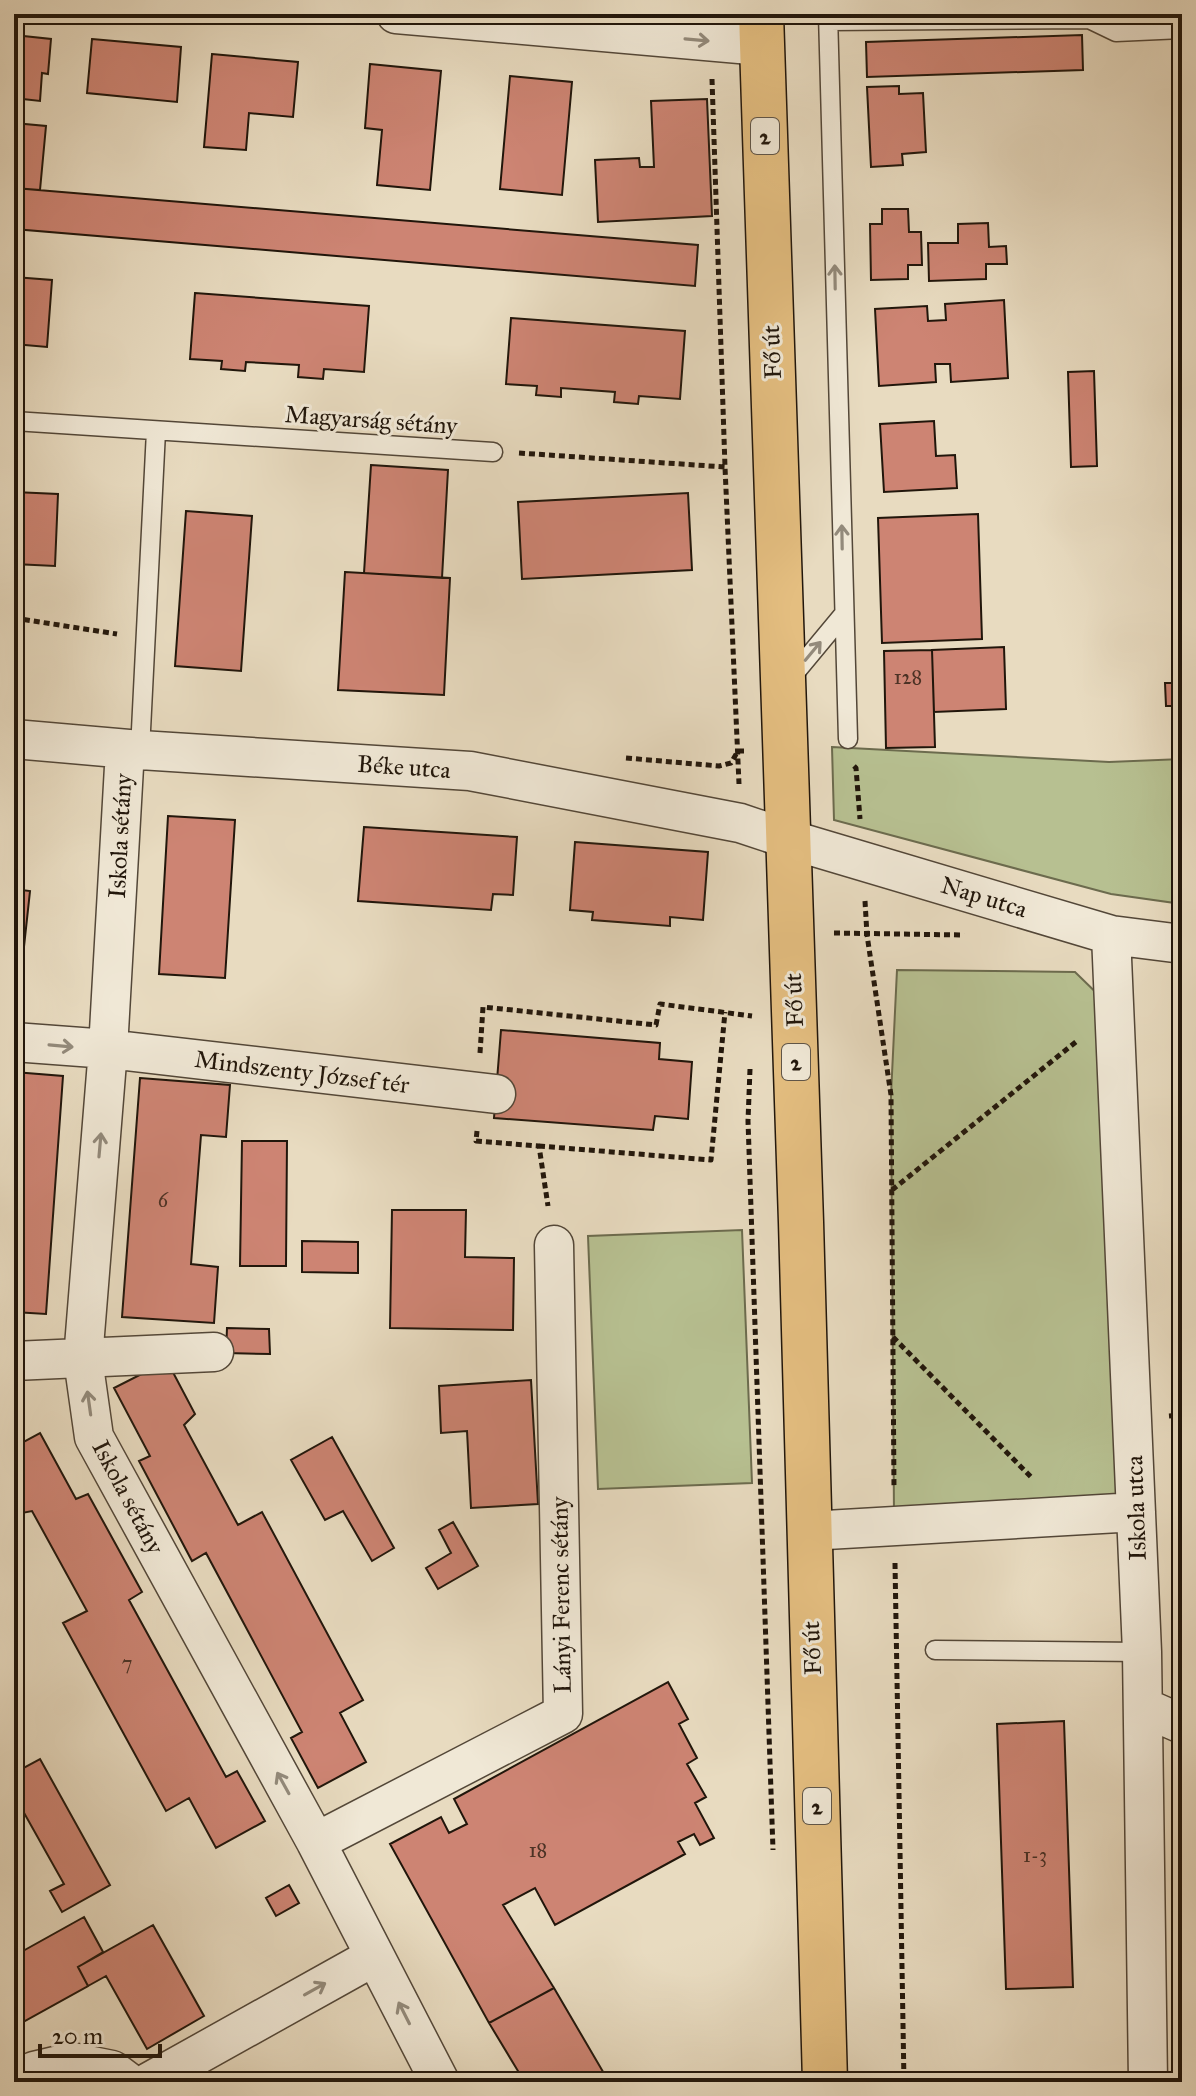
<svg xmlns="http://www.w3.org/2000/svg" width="1196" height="2096" viewBox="0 0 1196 2096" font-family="'IM FELL Great Primer',serif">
<rect width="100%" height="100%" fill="#e8dbc0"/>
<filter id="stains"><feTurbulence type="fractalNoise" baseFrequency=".0025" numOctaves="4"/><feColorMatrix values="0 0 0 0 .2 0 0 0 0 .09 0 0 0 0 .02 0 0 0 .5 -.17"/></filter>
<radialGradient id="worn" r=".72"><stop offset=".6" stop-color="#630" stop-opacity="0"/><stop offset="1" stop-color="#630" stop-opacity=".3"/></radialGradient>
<path fill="#b7c091" stroke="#6c6b4e" stroke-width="2" d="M 832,747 L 1109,762 L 1182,759 L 1182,904 L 1111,894 L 834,820 Z
M 897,970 L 1075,972 L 1115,1011 L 1127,1502 L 894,1515 L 891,1095 Z
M 742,1230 L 752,1483 L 598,1489 L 588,1236 Z"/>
<path fill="#cd8473" stroke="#21160b" stroke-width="2" d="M 14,35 L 51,39 L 48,74 L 42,73 L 40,101 L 14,98 Z
M 1082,35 L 1083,70 L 867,77 L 866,42 Z
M 92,39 L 181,47 L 177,102 L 87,93 Z
M 212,54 L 298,62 L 293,117 L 249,113 L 246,150 L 204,147 Z
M 370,64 L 441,71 L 430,190 L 377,185 L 382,130 L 365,128 Z
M 510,76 L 572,82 L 562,195 L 500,189 Z
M 899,86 L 899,94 L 923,93 L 926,152 L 902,154 L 903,165 L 871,167 L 867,87 Z
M 707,99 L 712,216 L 598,222 L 595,160 L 639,158 L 640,167 L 654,167 L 651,101 Z
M 14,123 L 46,126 L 40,190 L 14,188 Z
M 14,188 L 698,245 L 695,286 L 14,229 Z
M 882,209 L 908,209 L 909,232 L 921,232 L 922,265 L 908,265 L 908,279 L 871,280 L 870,224 L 882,224 Z
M 988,223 L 989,247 L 1006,246 L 1007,264 L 986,264 L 986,279 L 929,281 L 928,243 L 958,243 L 958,224 Z
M 14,277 L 52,280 L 47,347 L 14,344 Z
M 195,293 L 369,306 L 364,372 L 324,369 L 323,379 L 298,377 L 299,365 L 246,362 L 245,371 L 221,369 L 222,361 L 190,359 Z
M 1004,300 L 1008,378 L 951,382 L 950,364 L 935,364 L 936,382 L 879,386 L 875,309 L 927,306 L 928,321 L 946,320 L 945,304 Z
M 511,318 L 685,331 L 680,399 L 639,396 L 638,404 L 614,402 L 615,392 L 561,388 L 561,397 L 536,395 L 537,386 L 506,384 Z
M 1094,371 L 1097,466 L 1071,467 L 1068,372 Z
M 934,421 L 936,456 L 955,455 L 957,488 L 884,492 L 880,424 Z
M 371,465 L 448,470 L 442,578 L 364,573 Z
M 14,492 L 58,494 L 55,566 L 14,564 Z
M 688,493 L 692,570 L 522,579 L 518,502 Z
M 186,511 L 252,516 L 241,671 L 175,666 Z
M 978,514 L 982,639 L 882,643 L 878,518 Z
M 345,572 L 450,578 L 444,695 L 338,690 Z
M 1004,647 L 1006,709 L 934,712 L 932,650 Z
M 932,650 L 935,747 L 886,748 L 884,651 Z
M 1165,683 L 1182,683 L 1182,706 L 1166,706 Z
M 168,816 L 235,820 L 225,978 L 159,974 Z
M 364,827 L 517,837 L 513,895 L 493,894 L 491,910 L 358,901 Z
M 575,842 L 708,852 L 703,920 L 670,917 L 670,926 L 592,920 L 593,912 L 570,910 Z
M 14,889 L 30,891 L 23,956 L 14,955 Z
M 501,1030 L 660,1043 L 659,1059 L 692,1062 L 688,1119 L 655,1116 L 653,1130 L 494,1118 Z
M 14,1072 L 63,1076 L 46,1314 L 14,1312 Z
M 140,1078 L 230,1085 L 226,1137 L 201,1135 L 191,1264 L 218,1267 L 214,1323 L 122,1317 Z
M 242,1141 L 287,1141 L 286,1266 L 240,1266 Z
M 392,1210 L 466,1210 L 465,1257 L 514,1258 L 513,1330 L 390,1328 Z
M 302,1241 L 358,1242 L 358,1273 L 302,1272 Z
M 227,1328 L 269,1329 L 270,1354 L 226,1353 Z
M 167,1361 L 195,1414 L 184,1425 L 238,1525 L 262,1512 L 363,1700 L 340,1713 L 366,1762 L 318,1788 L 291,1738 L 302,1732 L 206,1553 L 192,1561 L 139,1461 L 150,1456 L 114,1388 Z
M 531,1380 L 538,1504 L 471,1508 L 467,1431 L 441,1433 L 439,1386 Z
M 40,1433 L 76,1499 L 88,1494 L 142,1592 L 129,1600 L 226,1777 L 237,1771 L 265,1821 L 216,1848 L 189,1798 L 166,1811 L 63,1623 L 87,1611 L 32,1511 L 17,1514 L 14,1509 L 14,1447 Z
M 332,1437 L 394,1548 L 372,1561 L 343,1511 L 325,1520 L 291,1460 Z
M 453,1522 L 478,1566 L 438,1589 L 426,1568 L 451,1553 L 439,1530 Z
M 668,1682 L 688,1719 L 679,1724 L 697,1758 L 687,1764 L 706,1797 L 695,1803 L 714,1838 L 700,1845 L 694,1834 L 678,1842 L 685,1854 L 555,1925 L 535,1888 L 503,1905 L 554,1988 L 489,2023 L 390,1844 L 441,1817 L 449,1833 L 467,1824 L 454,1799 Z
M 1064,1721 L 1073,1987 L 1006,1989 L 997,1724 Z
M 40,1759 L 110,1885 L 62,1912 L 50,1891 L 64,1884 L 14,1795 L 14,1773 Z
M 1182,1784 L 1182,1851 L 1179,1851 L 1177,1789 Z
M 289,1885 L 299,1903 L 276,1916 L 266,1898 Z
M 84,1917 L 103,1952 L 78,1967 L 88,1986 L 14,2027 L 14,1956 Z
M 153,1925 L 204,2016 L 147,2049 L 106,1976 L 88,1986 L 78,1967 Z
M 14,1934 L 23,1951 L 14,1956 Z
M 554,1988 L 609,2082 L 514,2082 L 510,2075 L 518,2071 L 489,2023 Z"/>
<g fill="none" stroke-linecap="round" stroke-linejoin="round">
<g stroke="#534738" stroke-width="21">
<path id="lane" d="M 828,14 L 848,739
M 828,21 L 1089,19 L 1116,32 L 1182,29
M 14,421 L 493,452
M 789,680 L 843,615
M 140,750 L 156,431
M 935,1650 L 1142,1652"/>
</g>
<g stroke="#534738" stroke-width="41">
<path id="street" d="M 396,14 L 762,46
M 14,739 L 140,750 L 470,771 L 740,823 L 788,839 L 1111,935 L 1182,944
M 125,749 L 108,1049 L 83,1359 L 94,1437 L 316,1842 L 440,2082
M 1111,935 L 1142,1652 L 1148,2082
M 14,1042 L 108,1049 L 496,1094
M 14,1361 L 214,1352
M 809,1531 L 1136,1512
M 1143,1707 L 1182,1724
M 316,1842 L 563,1714 L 554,1245
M 14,2081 L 34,2071 L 72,2062 L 112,2070 L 128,2082
M 149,2082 L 375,1956"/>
</g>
<g stroke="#21160b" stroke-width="47">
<path id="primary" d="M 761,14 L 801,1222 L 825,2082"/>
</g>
<path stroke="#21160b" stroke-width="5" stroke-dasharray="6 4" stroke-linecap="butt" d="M 712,79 L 725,467 L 739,784
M 519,453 L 725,467
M 14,618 L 117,634
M 626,758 L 719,766 L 731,763 L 738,751 L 744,751
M 854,766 L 856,768 L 860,819
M 865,901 L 867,935 L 891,1095 L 894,1489
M 834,933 L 964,935
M 480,1053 L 483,1007 L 656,1025 L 660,1004 L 752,1016
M 750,1069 L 748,1121 L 773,1850
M 477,1131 L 476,1141 L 539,1146 L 548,1206
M 539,1146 L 711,1160 L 725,1012
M 892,1190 L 1077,1041
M 893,1337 L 1032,1478
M 1169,1416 L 1182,1415
M 895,1563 L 904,2082"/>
<use href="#lane" stroke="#f0e8d6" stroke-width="18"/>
<use href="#street" stroke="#f0e8d6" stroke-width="38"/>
<use href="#primary" stroke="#e4be80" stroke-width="44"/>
</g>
<defs><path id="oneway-shaft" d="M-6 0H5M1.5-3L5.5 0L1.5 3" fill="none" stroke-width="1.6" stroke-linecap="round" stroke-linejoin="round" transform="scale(2)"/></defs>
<g stroke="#938a7b">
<use href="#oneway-shaft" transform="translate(697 40) rotate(5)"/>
<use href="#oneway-shaft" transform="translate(835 277) rotate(-91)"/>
<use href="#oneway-shaft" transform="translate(842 537) rotate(-91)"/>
<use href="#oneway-shaft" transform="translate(813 651) rotate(-50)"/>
<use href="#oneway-shaft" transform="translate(61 1046) rotate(5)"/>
<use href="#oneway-shaft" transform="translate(100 1145) rotate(-85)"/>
<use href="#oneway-shaft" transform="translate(89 1403) rotate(-98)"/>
<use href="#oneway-shaft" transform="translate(283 1783) rotate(-119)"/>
<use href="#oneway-shaft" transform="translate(315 1989) rotate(-29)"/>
<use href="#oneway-shaft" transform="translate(404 2013) rotate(-117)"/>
</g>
<g text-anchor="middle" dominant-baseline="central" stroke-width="6" stroke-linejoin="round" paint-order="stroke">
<g font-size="20" fill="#4c3225">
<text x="908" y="677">128</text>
<text x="163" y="1200">6</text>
<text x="127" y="1663">7</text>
<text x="538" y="1850">18</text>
<text x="1035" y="1855">1-3</text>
</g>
<g fill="#f0e8d6" stroke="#5f5548" stroke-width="2">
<rect x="751" y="118" width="28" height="36" rx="6"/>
<rect x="782" y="1044" width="28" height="36" rx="6"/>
<rect x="803" y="1788" width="28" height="36" rx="6"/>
</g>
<g font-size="22" font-weight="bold" fill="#21160b">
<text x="765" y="136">2</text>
<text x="796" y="1062">2</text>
<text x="817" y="1806">2</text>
</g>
<g font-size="24" fill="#21160b" stroke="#f0e8d6">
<text transform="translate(772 352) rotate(-92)">Fő út</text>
<text transform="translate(371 420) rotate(4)">Magyarság sétány</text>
<text transform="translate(404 767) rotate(4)">Béke utca</text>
<text transform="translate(120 836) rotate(-87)">Iskola sétány</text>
<text transform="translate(984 897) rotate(17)">Nap utca</text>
<text transform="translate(794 1000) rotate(-92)">Fő út</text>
<text transform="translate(302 1072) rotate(7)">Mindszenty József tér</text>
<text transform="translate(128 1497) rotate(62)">Iskola sétány</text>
<text transform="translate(1136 1508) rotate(-92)">Iskola utca</text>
<text transform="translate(561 1595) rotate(-91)">Lányi Ferenc sétány</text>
<text transform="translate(812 1648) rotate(-92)">Fő út</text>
</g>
</g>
<rect width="1196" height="2096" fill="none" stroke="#e8dbc0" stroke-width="48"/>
<rect x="16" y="16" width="1164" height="2064" fill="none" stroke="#21160b" stroke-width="4"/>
<rect x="24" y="24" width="1148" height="2048" fill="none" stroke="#21160b" stroke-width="2"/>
<path d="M40 2044v12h120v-12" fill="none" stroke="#21160b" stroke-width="4"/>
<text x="52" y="2044" font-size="24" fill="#21160b" stroke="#f0e8d6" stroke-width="6" paint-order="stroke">20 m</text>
<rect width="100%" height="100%" filter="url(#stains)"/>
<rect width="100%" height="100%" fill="url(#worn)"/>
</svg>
